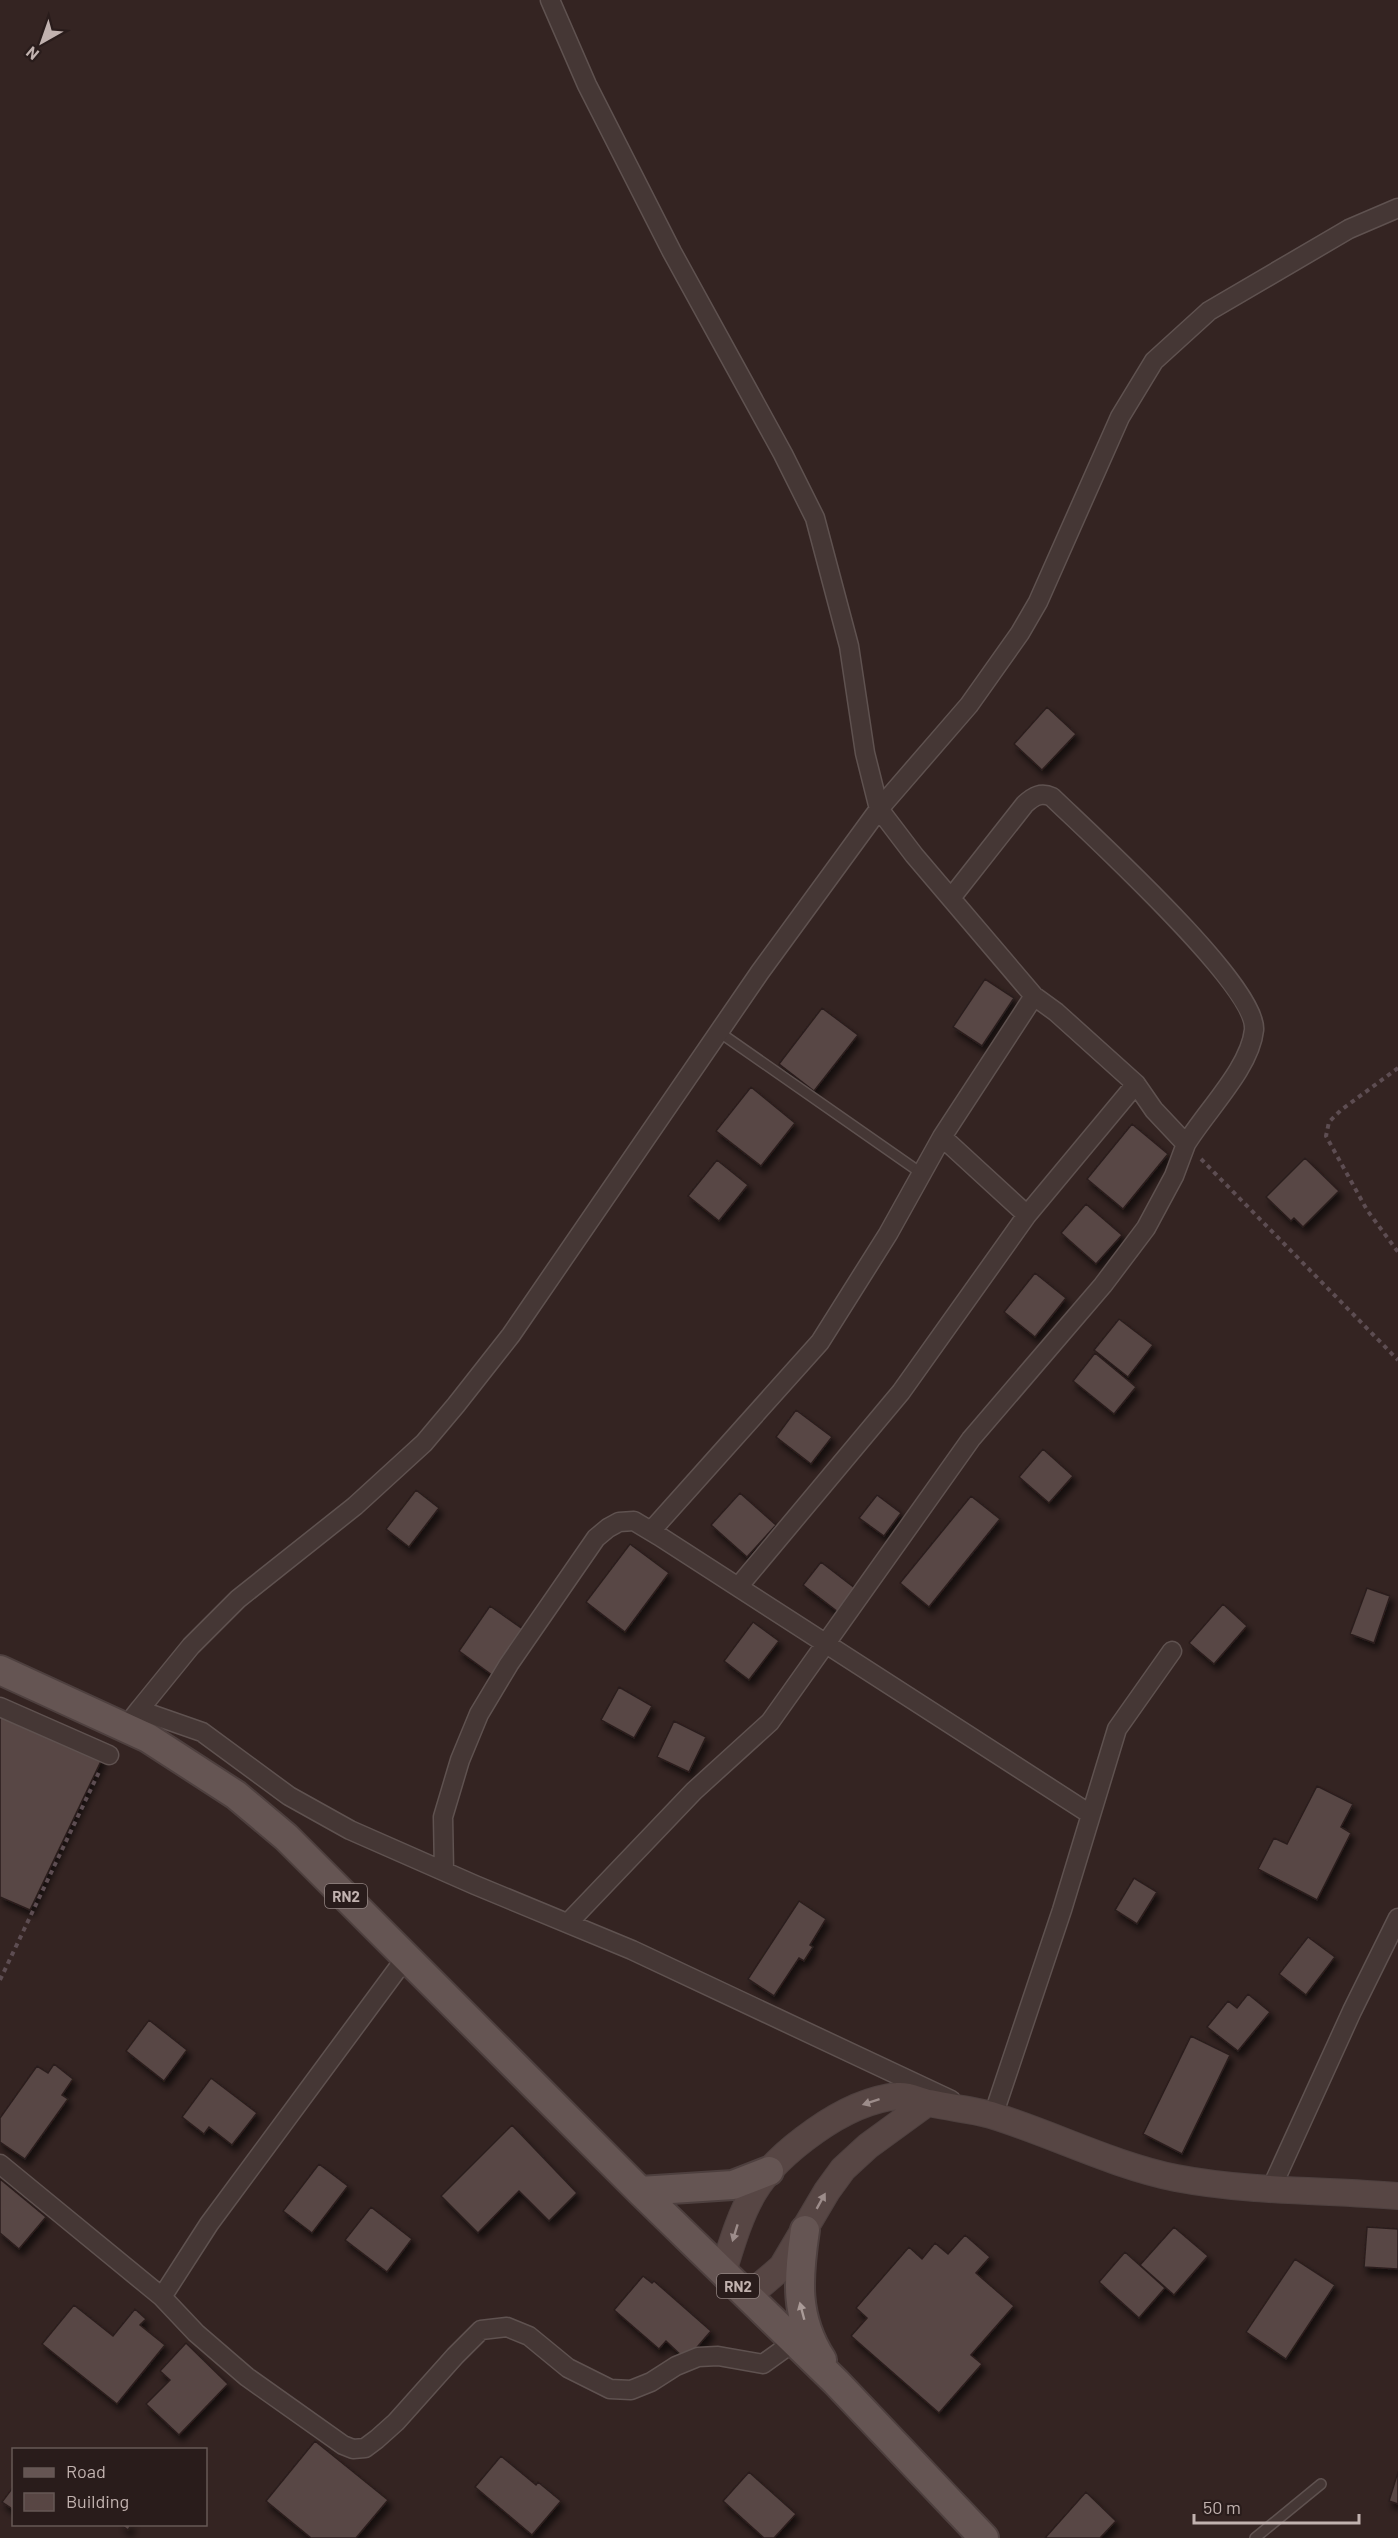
<svg xmlns="http://www.w3.org/2000/svg" width="1398" height="2538" viewBox="0 0 1398 2538" font-family="Barlow,sans-serif">
<defs>
<filter id="shadow"><feDropShadow dx="3.5" dy="6" stdDeviation="3" flood-color="#0009"/></filter>
</defs>
<rect width="100%" height="100%" fill="#342422"/>
<path fill="#584644" stroke="#2b1e1d" stroke-width="1.5" filter="url(#shadow)" d="M 1047,707 L 1076,734 L 1042,770 L 1014,744 Z
M 985,979 L 1014,998 L 982,1046 L 953,1027 Z
M 822,1008 L 858,1035 L 814,1091 L 779,1064 Z
M 751,1087 L 795,1123 L 761,1166 L 716,1131 Z
M 1132,1124 L 1168,1154 L 1123,1209 L 1087,1179 Z
M 1305,1158 L 1339,1191 L 1303,1227 L 1294,1218 L 1291,1221 L 1266,1197 Z
M 717,1160 L 748,1185 L 719,1221 L 688,1196 Z
M 1086,1204 L 1122,1235 L 1096,1264 L 1061,1233 Z
M 1035,1273 L 1066,1298 L 1035,1337 L 1004,1312 Z
M 1119,1319 L 1153,1345 L 1128,1377 L 1094,1350 Z
M 1095,1353 L 1136,1387 L 1114,1414 L 1073,1381 Z
M 796,1410 L 832,1437 L 811,1464 L 776,1437 Z
M 1043,1449 L 1073,1476 L 1049,1503 L 1019,1477 Z
M 416,1490 L 439,1508 L 409,1547 L 386,1529 Z
M 740,1493 L 776,1525 L 747,1557 L 711,1525 Z
M 877,1495 L 901,1513 L 884,1536 L 859,1518 Z
M 971,1496 L 1000,1519 L 929,1607 L 900,1583 Z
M 630,1544 L 669,1573 L 625,1632 L 586,1602 Z
M 821,1562 L 856,1589 L 838,1612 L 803,1585 Z
M 1367,1588 L 1390,1596 L 1374,1643 L 1350,1634 Z
M 1223,1604 L 1247,1626 L 1214,1664 L 1189,1643 Z
M 490,1606 L 524,1630 L 492,1675 L 459,1651 Z
M 753,1622 L 779,1641 L 749,1680 L 724,1661 Z
M 619,1687 L 652,1706 L 634,1738 L 601,1720 Z
M 0,1713 L 103,1757 L 30,1910 L 0,1897 Z
M 674,1721 L 706,1737 L 689,1772 L 657,1757 Z
M 1317,1786 L 1353,1804 L 1341,1827 L 1351,1833 L 1317,1900 L 1258,1869 L 1274,1838 L 1287,1844 Z
M 1134,1878 L 1157,1892 L 1137,1924 L 1115,1910 Z
M 799,1901 L 826,1919 L 810,1945 L 813,1947 L 804,1961 L 799,1958 L 774,1996 L 748,1979 Z
M 1308,1937 L 1335,1957 L 1306,1995 L 1279,1974 Z
M 1248,1994 L 1270,2012 L 1238,2051 L 1207,2027 L 1228,2001 L 1237,2008 Z
M 149,2020 L 187,2050 L 164,2081 L 126,2051 Z
M 1191,2036 L 1230,2055 L 1182,2154 L 1143,2134 Z
M 54,2064 L 73,2079 L 62,2095 L 68,2099 L 25,2159 L 0,2142 L 0,2118 L 37,2066 L 48,2073 Z
M 211,2078 L 257,2113 L 232,2145 L 209,2127 L 204,2134 L 182,2117 Z
M 512,2125 L 577,2193 L 549,2221 L 519,2191 L 478,2233 L 441,2196 Z
M 319,2164 L 348,2186 L 312,2233 L 283,2211 Z
M 0,2179 L 46,2217 L 19,2249 L 0,2233 Z
M 371,2207 L 412,2239 L 387,2272 L 345,2240 Z
M 1174,2227 L 1208,2256 L 1174,2295 L 1140,2265 Z
M 1367,2227 L 1398,2229 L 1398,2269 L 1364,2267 Z
M 965,2235 L 990,2257 L 976,2273 L 1014,2306 L 971,2355 L 982,2364 L 939,2413 L 851,2336 L 867,2318 L 856,2308 L 909,2247 L 922,2259 L 935,2243 L 948,2254 Z
M 1125,2252 L 1165,2288 L 1139,2318 L 1099,2282 Z
M 1295,2259 L 1335,2285 L 1286,2359 L 1246,2332 Z
M 643,2276 L 652,2283 L 654,2281 L 711,2331 L 686,2360 L 666,2341 L 659,2349 L 614,2310 Z
M 74,2305 L 113,2336 L 135,2309 L 146,2319 L 140,2325 L 165,2345 L 117,2404 L 42,2344 Z
M 186,2343 L 228,2384 L 179,2435 L 146,2404 L 170,2380 L 160,2371 Z
M 315,2441 L 388,2500 L 356,2538 L 311,2538 L 266,2501 Z
M 501,2456 L 536,2485 L 538,2482 L 561,2501 L 532,2535 L 475,2487 Z
M 749,2472 L 796,2514 L 774,2538 L 764,2538 L 723,2501 Z
M 1398,2472 L 1398,2504 L 1389,2501 Z
M 14,2486 L 14,2510 L 2,2502 Z
M 1086,2492 L 1116,2521 L 1100,2538 L 1045,2538 Z
M 120,2524 L 132,2524 L 128,2530 Z"/>
<g fill="none" stroke-linecap="round" stroke-linejoin="round">
<g stroke="#5f5250" stroke-width="12">
<path id="service" d="M 719,1032 L 921,1173
M 1255,2538 L 1321,2484"/>
</g>
<g stroke="#5f5250" stroke-width="21">
<path id="minor" d="M 550,0 L 587,85 L 672,252 L 783,454 L 815,518 L 849,646 L 865,753 L 879,809
M 879,809 L 969,705 L 1020,633 L 1038,602 L 1120,417 L 1154,361 L 1209,311 L 1349,229 L 1398,208
M 951,898 L 1025,804 C 1034,796 1041,792 1052,797 C 1089,833 1258,986 1254,1030 C 1250,1068 1206,1111 1186,1144
M 942,1137 L 1027,1215
M 651,1531 L 820,1342 L 888,1234 L 942,1137 L 1034,996
M 738,1587 L 901,1392 L 1027,1215 L 1136,1084
M 0,1707 L 109,1755
M 139,1710 L 191,1646 L 238,1599 L 355,1506 L 424,1443 L 456,1405 L 511,1335 L 760,972 L 879,809 L 914,855 L 1034,996 L 1056,1012 L 1136,1084 L 1154,1110 L 1186,1144 L 1174,1176 L 1146,1228 L 1103,1285 L 971,1439 L 770,1722 L 694,1791 L 568,1923
M 132,1719 L 139,1710 L 202,1732 L 289,1796 L 350,1830 L 475,1885 L 632,1950 L 951,2100
M 444,1871 L 443,1817 L 460,1760 L 479,1714 L 509,1664 L 596,1538 L 608,1528 L 619,1522 L 634,1521 L 659,1536 L 1090,1814
M 993,2116 L 1062,1910 L 1117,1729 L 1172,1651
M 0,2164 L 162,2297 L 209,2224 L 407,1956
M 1271,2189 L 1352,2011 L 1398,1918
M 162,2297 L 196,2333 L 247,2377 L 343,2445 L 353,2449 L 365,2448 L 377,2439 L 396,2422 L 455,2356 L 481,2330 L 507,2327 L 529,2336 L 568,2368 L 610,2389 L 631,2390 L 651,2382 L 676,2366 L 698,2357 L 718,2356 L 763,2364 L 795,2341"/>
</g>
<g stroke="#4e403f" stroke-width="28">
<path id="secondary" d="M 723,2272 C 744,2203 754,2174 815,2131 C 839,2114 868,2099 898,2096 C 910,2095 918,2101 929,2103 C 950,2108 970,2109 991,2115 C 1053,2134 1112,2165 1176,2178 C 1249,2192 1324,2190 1398,2196
M 748,2296 L 782,2267 L 827,2191 L 843,2169 L 868,2146 L 927,2103"/>
</g>
<g stroke="#4e403f" stroke-width="32">
<path id="primary" d="M 0,1670 L 148,1738 L 236,1795 L 286,1837 L 640,2191 L 836,2382 L 984,2538
M 640,2191 L 733,2185 L 769,2171
M 805,2230 C 798,2277 794,2317 822,2360"/>
</g>
<path stroke="#5d4d52" stroke-width="4" stroke-dasharray="4.5 4.5" stroke-linecap="butt" d="M 1398,1068 L 1341,1110 L 1329,1122 L 1326,1136 L 1367,1210 L 1398,1252
M 1201,1159 L 1398,1360
M 0,1980 L 100,1770"/>
<use href="#service" stroke="#453735" stroke-width="9"/>
<use href="#minor" stroke="#453735" stroke-width="18"/>
<use href="#secondary" stroke="#574644" stroke-width="26"/>
<use href="#primary" stroke="#655553" stroke-width="28"/>
</g>
<defs><path id="oneway-solid" d="M-6-.8H1V-3.2L6.5 0L1 3.2V.8H-6Z" transform="scale(1.5)"/></defs>
<g fill="#9c8c8a">
<use href="#oneway-solid" transform="translate(871 2102) rotate(162)"/>
<use href="#oneway-solid" transform="translate(821 2201) rotate(-61)"/>
<use href="#oneway-solid" transform="translate(735 2233) rotate(107)"/>
</g>
<use fill="#aa9b98" href="#oneway-solid" transform="translate(802 2311) rotate(-105)"/>
<g text-anchor="middle" dominant-baseline="central" stroke-width="4.5" stroke-linejoin="round" paint-order="stroke">
<g fill="#291c1b" stroke="#938583" stroke-width="1.5">
<rect x="325" y="1884" width="42" height="24" rx="4.5"/>
<rect x="717" y="2274" width="42" height="24" rx="4.5"/>
</g>
<g font-size="15" font-weight="bold" fill="#c1b2af">
<text x="346" y="1896">RN2</text>
<text x="738" y="2286">RN2</text>
</g>
</g>
<rect x="12" y="2448" width="195" height="78" fill="#291c1b" stroke="#665856" stroke-width="1.5"/>
<rect x="24" y="2468" width="30" height="9" fill="#655553" stroke="#665856" stroke-width="1.5"/>
<text x="66" y="2478" font-size="18" fill="#c1b2af">Road</text>
<rect x="24" y="2493" width="30" height="18" fill="#584644" stroke="#665856" stroke-width="1.5"/>
<text x="66" y="2508" font-size="18" fill="#c1b2af">Building</text>
<g transform="translate(42 42) rotate(220)" stroke="#291c1b" stroke-width="4.5" paint-order="stroke">
<path d="M0-4.5L10 22L0 15L-10 22Z" fill="#c1b2af"/>
<text y="-9" font-size="16" font-weight="bold" text-anchor="middle" fill="#c1b2af">N</text>
</g>
<path d="M1194 2514v9h165v-9" fill="none" stroke="#c1b2af" stroke-width="3"/>
<text x="1203" y="2514" font-size="18" fill="#c1b2af" stroke="#291c1b" stroke-width="4.5" paint-order="stroke">50 m</text>
</svg>
